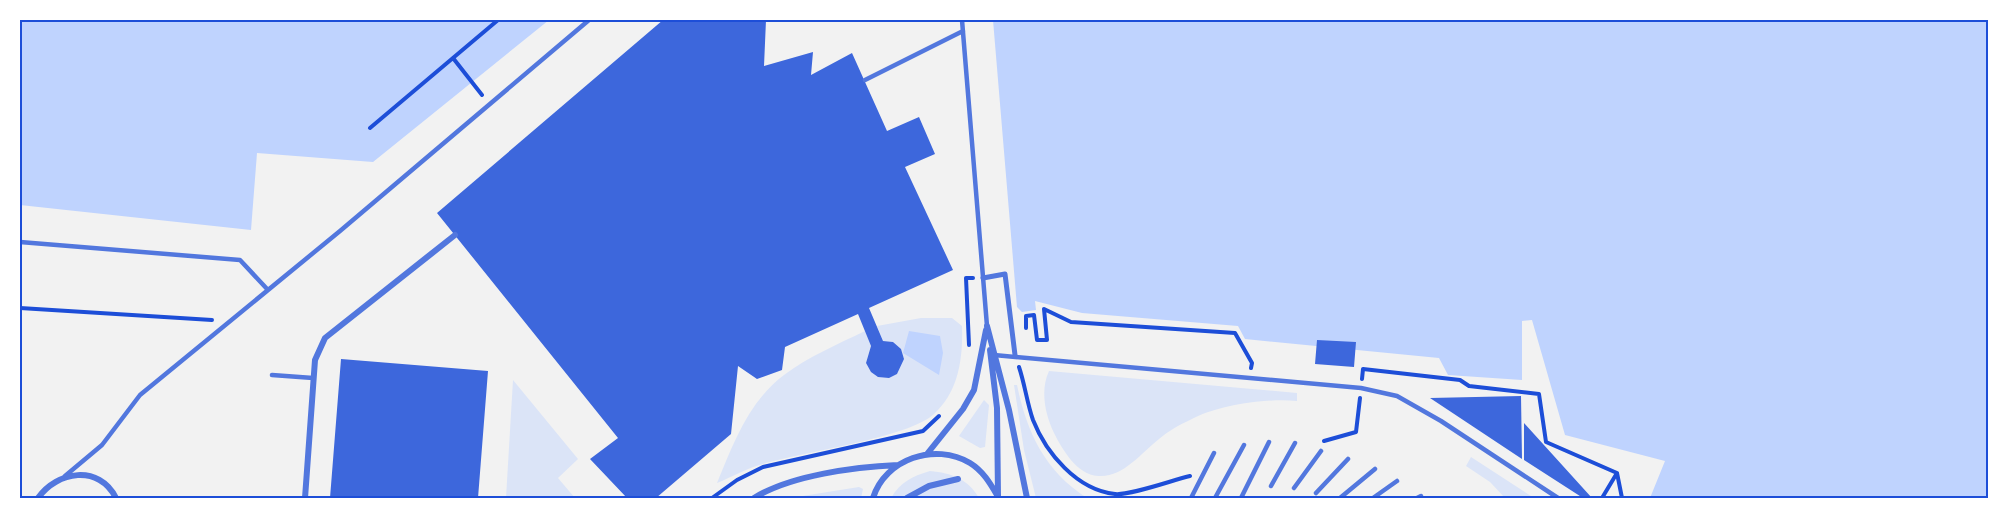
<svg xmlns="http://www.w3.org/2000/svg" width="2008" height="518" viewBox="0 0 2008 518" font-family="'Sofia Sans Condensed',sans-serif">
<rect width="100%" height="100%" fill="#f2f2f2"/>
<path fill="#dbe4f7" d="M 921,318 L 952,318 L 962,326 C 963,358 959,391 934,414 C 908,438 802,452 763,464 C 747,468 732,477 717,483 C 733,444 749,401 784,375 C 808,357 838,344 865,331 L 871,346 L 866,363 C 873,377 883,381 897,374 L 904,358 L 893,342 L 883,341 L 877,326 Z
M 1049,371 L 1297,393 L 1297,401 C 1266,398 1217,405 1190,420 C 1179,425 1167,432 1159,439 C 1141,453 1123,478 1098,476 C 1077,475 1062,449 1054,433 C 1045,414 1040,390 1049,371 Z
M 513,380 L 578,459 L 558,478 L 575,498 L 506,498 Z
M 1014,385 L 1017,385 C 1027,433 1045,471 1087,498 L 1036,498 L 1024,450 Z
M 984,400 L 989,405 L 985,447 L 980,448 L 959,436 Z
M 1471,457 L 1534,498 L 1505,498 L 1490,482 L 1466,466 Z
M 930,471 C 952,473 968,479 979,498 L 891,498 C 900,482 913,476 930,471 Z
M 859,487 L 863,489 L 861,498 L 790,498 Z"/>
<path fill="#bfd3fe" d="M 20,20 L 549,20 L 373,162 L 257,153 L 251,230 L 20,205 Z
M 993,20 L 1988,20 L 1988,498 L 1650,498 L 1665,461 L 1565,435 L 1532,320 L 1522,321 L 1522,380 L 1448,375 L 1439,358 L 1245,339 L 1238,326 L 1082,313 L 1035,301 L 1036,310 L 1022,312 L 1017,307 Z
M 909,331 L 940,336 L 943,353 L 939,375 L 903,353 Z"/>
<path fill="#3d67dc" d="M 663,20 L 766,20 L 764,66 L 813,52 L 811,75 L 852,53 L 887,131 L 919,117 L 935,154 L 905,167 L 953,270 L 869,308 L 883,341 L 893,342 L 901,349 L 904,359 L 897,374 L 889,378 L 878,377 L 871,372 L 866,363 L 871,346 L 858,314 L 785,347 L 782,370 L 757,379 L 738,366 L 731,434 L 656,498 L 627,498 L 590,459 L 618,438 L 437,213 Z
M 1317,340 L 1356,342 L 1354,367 L 1315,364 Z
M 341,359 L 488,371 L 478,498 L 330,498 Z
M 1521,396 L 1522,459 L 1430,398 Z
M 1524,423 L 1592,498 L 1583,498 L 1524,460 Z"/>
<g fill="none" stroke-linecap="round" stroke-linejoin="round">
<path stroke="#1d4ed8" stroke-width="4" d="M 453,58 L 482,95
M 370,128 L 498,20
M 20,308 L 212,320
M 1026,328 L 1026,316 L 1034,315 L 1037,340 L 1047,340 L 1044,309 L 1071,322 L 1235,333 L 1252,363 L 1251,368
M 969,345 L 966,278 L 973,278
M 1019,367 C 1025,385 1027,403 1033,420 C 1046,453 1077,490 1115,494 C 1129,496 1173,480 1190,476
M 1362,379 L 1363,369 L 1460,380 L 1469,386 L 1539,394 L 1546,442 L 1617,473 L 1622,498
M 1324,441 L 1356,432 L 1360,398
M 712,498 L 737,480 L 763,467 L 923,431 L 939,416
M 1602,498 L 1617,473"/>
<path stroke="#5277de" stroke-width="4.5" d="M 962,20 L 987,326
M 865,80 L 963,31
M 20,242 L 240,260 L 268,290
M 994,355 L 1361,388 L 1397,396 L 1441,421 L 1558,498
M 272,375 L 313,378
M 65,476 L 102,445 L 140,395 L 340,231 L 589,20
M 1271,486 L 1295,443
M 1294,488 L 1321,451
M 1316,493 L 1348,459
M 1191,498 L 1214,453
M 1215,498 L 1244,445
M 1241,498 L 1269,442
M 1340,498 L 1375,469
M 1373,498 L 1397,481
M 1417,498 L 1421,496"/>
<path stroke="#5277de" stroke-width="5" d="M 983,278 L 1005,274 L 1015,355"/>
<path stroke="#5277de" stroke-width="6" d="M 987,326 L 1009,410 L 1027,498
M 990,350 L 997,408 L 998,496
M 927,454 L 963,409 L 974,390 L 986,330
M 38,498 C 57,471 99,464 116,498
M 305,498 L 315,360 L 325,338 L 455,235
M 754,498 C 791,475 855,467 898,465
M 873,498 C 885,459 935,442 970,463 C 983,471 990,483 997,495
M 907,498 L 929,486 L 958,479"/>
</g>
<rect width="2008" height="518" fill="none" stroke="#ffffff" stroke-width="42"/>
<rect x="21" y="21" width="1966" height="476" fill="none" stroke="#1d4ed8" stroke-width="2"/>
</svg>
